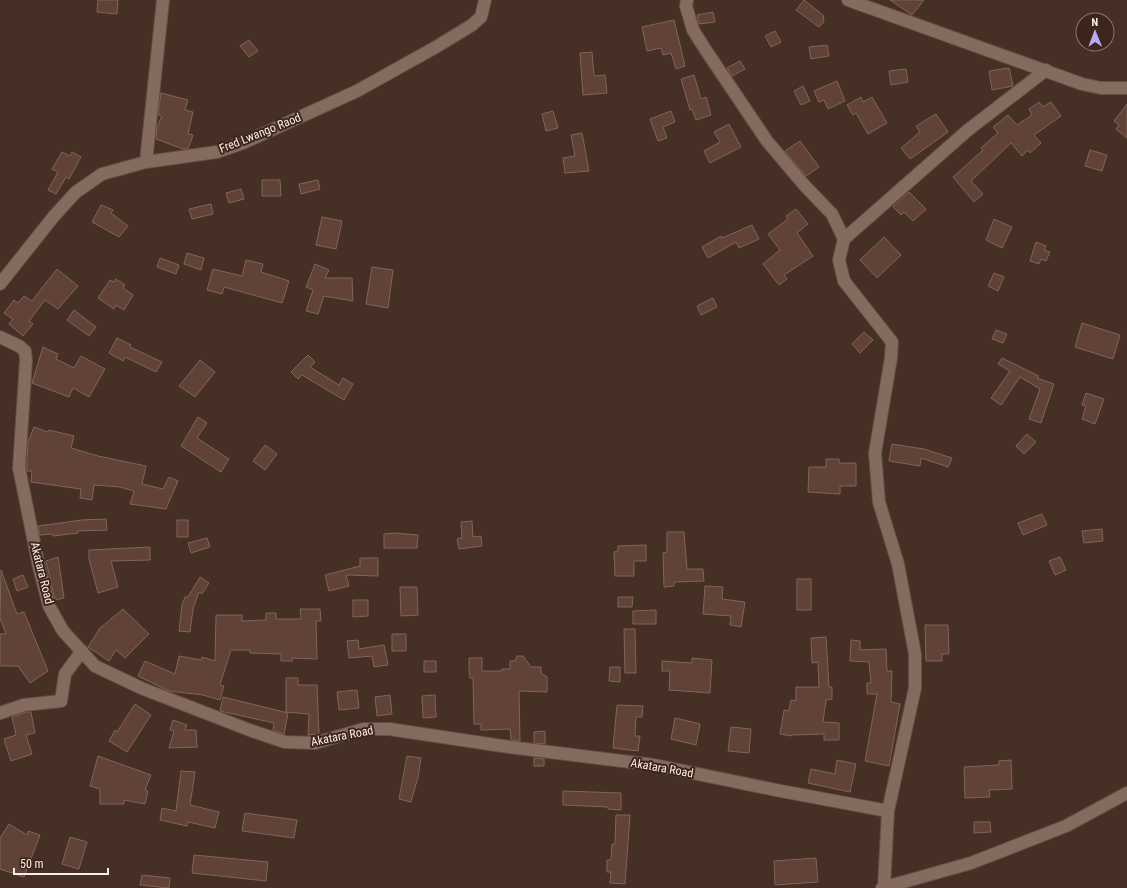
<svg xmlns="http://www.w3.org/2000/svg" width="1127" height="888" viewBox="0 0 1127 888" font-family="'Roboto Condensed',sans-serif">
<rect width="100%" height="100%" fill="#462f24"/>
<path fill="#604236" stroke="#80655a" d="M 98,0 L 118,0 L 117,14 L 97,12 Z
M 804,0 L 823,15 L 824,22 L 819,27 L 796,10 Z
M 890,0 L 924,0 L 912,15 Z
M 713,12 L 715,22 L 699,24 L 697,15 Z
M 674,20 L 685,66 L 676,69 L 671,53 L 663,55 L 661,48 L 647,51 L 642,27 Z
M 775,31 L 781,42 L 771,47 L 765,36 Z
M 249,40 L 258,51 L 249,57 L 240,46 Z
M 827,45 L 829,56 L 811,59 L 809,47 Z
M 592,52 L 594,76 L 605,75 L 607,93 L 583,95 L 580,53 Z
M 740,61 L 745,69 L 732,76 L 727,68 Z
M 1009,68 L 1013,86 L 992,90 L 989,71 Z
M 906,69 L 908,82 L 891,85 L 889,71 Z
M 694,75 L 701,99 L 706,97 L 711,115 L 696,120 L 692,109 L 690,110 L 681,79 Z
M 837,81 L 845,101 L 828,109 L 824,100 L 819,102 L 814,91 Z
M 803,86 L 810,101 L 801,105 L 794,91 Z
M 161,93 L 188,100 L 185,110 L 193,112 L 188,134 L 193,135 L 188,149 L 183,149 L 156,139 L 157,127 L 162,116 L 158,115 Z
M 861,97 L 863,102 L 872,97 L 887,123 L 868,134 L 856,113 L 853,115 L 847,105 Z
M 1039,102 L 1043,107 L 1051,102 L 1061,116 L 1034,135 L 1041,143 L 1030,153 L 1028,150 L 1022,156 L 1011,143 L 971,181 L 983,194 L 974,202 L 953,177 L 983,150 L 981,148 L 998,133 L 993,127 L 997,124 L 1008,115 L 1017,125 L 1032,115 L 1029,109 Z
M 1127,104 L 1127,138 L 1116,129 L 1119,125 L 1114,121 Z
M 553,111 L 558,128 L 546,131 L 542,114 Z
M 671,111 L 675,122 L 663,127 L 667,138 L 658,141 L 650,119 Z
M 936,114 L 948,132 L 910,159 L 901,148 L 920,132 L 916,126 Z
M 729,124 L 741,147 L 710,163 L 704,151 L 720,142 L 714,132 Z
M 582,133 L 589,171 L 565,173 L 563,158 L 575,156 L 571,135 Z
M 800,141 L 819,167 L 806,176 L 785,151 Z
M 1090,150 L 1107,155 L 1102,171 L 1085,166 Z
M 62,152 L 70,156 L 72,152 L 81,157 L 69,179 L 66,177 L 56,194 L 48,190 L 58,172 L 52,169 Z
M 262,180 L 280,180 L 281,196 L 262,196 Z
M 318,180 L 320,189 L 301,194 L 299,184 Z
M 241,189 L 244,199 L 229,203 L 226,193 Z
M 909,192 L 926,209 L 913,221 L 904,212 L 901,215 L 893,207 Z
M 211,204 L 213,214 L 192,219 L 189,209 Z
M 101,205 L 113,210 L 111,213 L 128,226 L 119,237 L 92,222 Z
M 796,209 L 808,224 L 797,233 L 813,256 L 784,275 L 787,279 L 779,285 L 763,264 L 780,250 L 768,234 L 788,219 L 786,216 Z
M 322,217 L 342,221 L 336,249 L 316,245 Z
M 994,219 L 1012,227 L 1002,248 L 986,240 Z
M 752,225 L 759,239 L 739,248 L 736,242 L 708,258 L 702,247 L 721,236 L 722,238 Z
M 884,237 L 901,255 L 877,278 L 860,260 Z
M 1036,242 L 1046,246 L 1044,250 L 1050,252 L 1046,261 L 1041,259 L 1039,264 L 1030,261 Z
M 187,253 L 204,258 L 201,270 L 184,264 Z
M 160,258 L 179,265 L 176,274 L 157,267 Z
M 246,260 L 263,264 L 261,272 L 289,281 L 282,303 L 224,287 L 222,294 L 207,290 L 213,269 L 242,276 Z
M 315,264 L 329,270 L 325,278 L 352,278 L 353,301 L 324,296 L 318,314 L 306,311 L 313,290 L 306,287 Z
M 372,267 L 393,270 L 388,308 L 366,304 Z
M 57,269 L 78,286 L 58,309 L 45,300 L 29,321 L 33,324 L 23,336 L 9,324 L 13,319 L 4,313 L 14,300 L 18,303 L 24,296 L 32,301 Z
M 994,273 L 1004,277 L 998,291 L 988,286 Z
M 116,279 L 125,285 L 123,288 L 133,295 L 124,310 L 116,305 L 114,309 L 98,298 L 110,280 L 114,282 Z
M 713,298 L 717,307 L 701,315 L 697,306 Z
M 74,310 L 96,327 L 89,336 L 67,320 Z
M 1082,323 L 1120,335 L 1113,359 L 1075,347 Z
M 996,330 L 1007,334 L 1003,343 L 992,339 Z
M 864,332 L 873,340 L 860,353 L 852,344 Z
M 117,338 L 131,345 L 130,347 L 162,362 L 156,372 L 125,357 L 123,361 L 109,353 Z
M 43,347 L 58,354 L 56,359 L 74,368 L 81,356 L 105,369 L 89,397 L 73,388 L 69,397 L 32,383 Z
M 308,355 L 315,362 L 310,367 L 339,385 L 343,378 L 353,384 L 344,400 L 302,375 L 298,379 L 291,372 Z
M 1002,358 L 1039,376 L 1037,378 L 1054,384 L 1041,423 L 1029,419 L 1040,389 L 1020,377 L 1001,405 L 991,398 L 1010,371 L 998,364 Z
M 200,360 L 215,372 L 195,397 L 179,386 Z
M 1086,393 L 1104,399 L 1095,424 L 1082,419 L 1086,406 L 1082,405 Z
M 198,417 L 207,423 L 197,438 L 229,459 L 221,472 L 181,446 Z
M 34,427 L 48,432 L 49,430 L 74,436 L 71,448 L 98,456 L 146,466 L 142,484 L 163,489 L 169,477 L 178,481 L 166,509 L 130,504 L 134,491 L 120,487 L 94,485 L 92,500 L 80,498 L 81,489 L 31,482 L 32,471 L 27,471 L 27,458 L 28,442 Z
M 1027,434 L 1036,442 L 1024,454 L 1016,446 Z
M 892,444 L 924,449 L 952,458 L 948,467 L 921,458 L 920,466 L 889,461 Z
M 265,445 L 277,454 L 265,470 L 253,461 Z
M 826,459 L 839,459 L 839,463 L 856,463 L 856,486 L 840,486 L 840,494 L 808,492 L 809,467 L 826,467 Z
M 1042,514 L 1047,525 L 1023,535 L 1018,523 Z
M 106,519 L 107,530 L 78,531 L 78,533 L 53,536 L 53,534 L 40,535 L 38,526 L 82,520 Z
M 177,520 L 188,520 L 188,537 L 177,537 Z
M 472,521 L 473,537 L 481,536 L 482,546 L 459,549 L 457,539 L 462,538 L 461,522 Z
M 1102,529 L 1103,541 L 1084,543 L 1082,531 Z
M 667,532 L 684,532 L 687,569 L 703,569 L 704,581 L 674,582 L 674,586 L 664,587 L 663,553 L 667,552 Z
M 395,533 L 418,535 L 417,548 L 384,548 L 384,534 Z
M 207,538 L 210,547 L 191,553 L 188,543 Z
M 646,545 L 646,561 L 634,561 L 634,576 L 615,576 L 614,552 L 618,551 L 618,546 Z
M 150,547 L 150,560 L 111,561 L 118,587 L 98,593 L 89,559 L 89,550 Z
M 58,557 L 64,598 L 55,600 L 46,561 Z
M 1060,557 L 1066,570 L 1055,575 L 1049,561 Z
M 360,558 L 378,558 L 378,576 L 346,575 L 349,586 L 329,591 L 325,575 L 360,566 Z
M 1,570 L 17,614 L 24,612 L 48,671 L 30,683 L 18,666 L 0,666 L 0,634 L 6,634 L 0,618 Z
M 23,575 L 28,587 L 17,591 L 13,579 Z
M 200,577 L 209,583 L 202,594 L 199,592 L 193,609 L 190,632 L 179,631 L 182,605 L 185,597 L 188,597 Z
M 797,579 L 811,579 L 811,610 L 797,610 Z
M 705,586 L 723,587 L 722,599 L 745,602 L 741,627 L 730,625 L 731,616 L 703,614 Z
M 400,587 L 417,587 L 418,615 L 401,616 Z
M 618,597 L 633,597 L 632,607 L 618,607 Z
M 353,600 L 368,600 L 368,616 L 353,617 Z
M 123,609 L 149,634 L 125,658 L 116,650 L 109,661 L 88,647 L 100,628 Z
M 300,609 L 320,609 L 321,621 L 316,621 L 317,659 L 292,658 L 292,661 L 281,661 L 281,654 L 250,653 L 250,650 L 231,650 L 220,685 L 224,686 L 220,700 L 203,695 L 169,691 L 138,676 L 145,661 L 175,674 L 179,656 L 201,660 L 202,657 L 215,661 L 216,615 L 242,615 L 242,621 L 266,620 L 266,613 L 276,613 L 276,619 L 301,619 Z
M 656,610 L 656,624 L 633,624 L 633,611 Z
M 925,625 L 948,625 L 949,654 L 942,654 L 942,661 L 926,661 Z
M 624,629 L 635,629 L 636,673 L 625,673 Z
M 392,634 L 406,634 L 406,651 L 392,651 Z
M 826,637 L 829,687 L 832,687 L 832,699 L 826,700 L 823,722 L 839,723 L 839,740 L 824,740 L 824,734 L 791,735 L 791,736 L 780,734 L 784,710 L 789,711 L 791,700 L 796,701 L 796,687 L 819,687 L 818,662 L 812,663 L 811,638 Z
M 358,640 L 359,649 L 384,645 L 388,665 L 374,667 L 372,656 L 349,658 L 347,641 Z
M 851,640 L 860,641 L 860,650 L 886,649 L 887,671 L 892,671 L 891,702 L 900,704 L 889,766 L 865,761 L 877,694 L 867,694 L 867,683 L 871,683 L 869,662 L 850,661 Z
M 517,656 L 523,656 L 531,667 L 541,667 L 541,673 L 547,677 L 547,692 L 519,691 L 520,741 L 511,740 L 510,729 L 481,730 L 481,724 L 474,724 L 473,678 L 470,678 L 469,668 L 469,658 L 482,658 L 482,671 L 502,671 L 502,669 L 510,669 L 510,661 L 515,661 Z
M 692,658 L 712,660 L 710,693 L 669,690 L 670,671 L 662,671 L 662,661 L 692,663 Z
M 424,661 L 436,661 L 436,672 L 424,672 Z
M 610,667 L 620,667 L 620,682 L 609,681 Z
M 286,678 L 298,678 L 298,685 L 317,685 L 319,734 L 308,735 L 309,714 L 286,712 Z
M 357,690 L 359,708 L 339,710 L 337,692 Z
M 390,695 L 392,714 L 377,716 L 375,697 Z
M 435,695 L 436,717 L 423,718 L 422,696 Z
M 223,697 L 288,713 L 284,734 L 273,730 L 274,723 L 220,711 Z
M 135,704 L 151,715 L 127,752 L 109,741 L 115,730 L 117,732 Z
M 617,705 L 643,706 L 642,717 L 636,717 L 635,736 L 640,736 L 638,751 L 613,748 Z
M 26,712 L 31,712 L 35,733 L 26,735 L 32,754 L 11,761 L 4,739 L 16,735 L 12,717 Z
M 675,718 L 700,724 L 696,745 L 671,739 Z
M 173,720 L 187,725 L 185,730 L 196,730 L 197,747 L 169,748 L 174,731 L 170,730 Z
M 731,727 L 751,729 L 749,753 L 728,751 Z
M 545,731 L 545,744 L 534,743 L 534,732 Z
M 98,756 L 151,775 L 145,790 L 148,791 L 145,804 L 124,800 L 124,804 L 100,804 L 100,789 L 90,786 Z
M 407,756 L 421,758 L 418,777 L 411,802 L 399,799 Z
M 534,758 L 544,759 L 544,766 L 534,766 Z
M 837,760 L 856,764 L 850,792 L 808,783 L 811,769 L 835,774 Z
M 1011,760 L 1012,789 L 989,790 L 990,797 L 965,798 L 964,767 L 999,765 L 999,761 Z
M 181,771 L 195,772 L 190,805 L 219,812 L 215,828 L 188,822 L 187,826 L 160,820 L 162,808 L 176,811 Z
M 563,791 L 621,793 L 621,810 L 608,809 L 608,807 L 563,805 Z
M 245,813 L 297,820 L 294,838 L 242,831 Z
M 616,815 L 630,815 L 625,884 L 610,883 L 611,872 L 607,872 L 607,860 L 611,860 L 612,844 L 615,844 Z
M 974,822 L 990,822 L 991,832 L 974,833 Z
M 9,824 L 27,835 L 28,831 L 40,835 L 24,877 L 0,869 L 0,838 Z
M 70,837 L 87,842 L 79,869 L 62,864 Z
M 194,855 L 268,862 L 266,881 L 192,873 Z
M 816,858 L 818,882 L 775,885 L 774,861 Z
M 142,875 L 170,878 L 169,888 L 140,885 Z"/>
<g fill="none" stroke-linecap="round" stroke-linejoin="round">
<g stroke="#624f45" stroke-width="14">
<path id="street" d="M 687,0 L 686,6 L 693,30 L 707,52 L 767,141 L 805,186 L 832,214 L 844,239 L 839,260 L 844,281 L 892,342 L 891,358 L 875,453 L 879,502 L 898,564 L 915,654 L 915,688 L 888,811 L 884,887
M 848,0 L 1082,84 L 1101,88 L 1127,88
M 146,162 L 163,0
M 844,239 L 968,130 L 1046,70
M 0,284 L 54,216 L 76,192 L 102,174 L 146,162 L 217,152 L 243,143 L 357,91 L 436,47 L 472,25 L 481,17 L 485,0
M 0,337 L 19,346 L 25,351 L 26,360 L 19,468 L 39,567 L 49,606 L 63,631 L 95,666 L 141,688 L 252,731 L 285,742 L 315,743 L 364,729 L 389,729 L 509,747 L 654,765 L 781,791 L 888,811
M 0,713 L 24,705 L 61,701 L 65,674 L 82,651
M 882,888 L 971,863 L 1066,826 L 1127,793"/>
</g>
<use href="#street" stroke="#856b5e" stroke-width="12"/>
</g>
<g text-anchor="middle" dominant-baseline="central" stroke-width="4" stroke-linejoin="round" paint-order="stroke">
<g font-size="12" fill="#fcede6" stroke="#3c251b">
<text transform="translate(260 133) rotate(-22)">Fred Lwango Raod</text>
<text transform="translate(42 573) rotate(76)">Akatara Road</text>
<text transform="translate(342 736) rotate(-11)">Akatara Road</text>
<text transform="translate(662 768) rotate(10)">Akatara Road</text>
</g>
</g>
<g transform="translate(1095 32) rotate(359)"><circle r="19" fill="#3c251b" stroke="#89756c"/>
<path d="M0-3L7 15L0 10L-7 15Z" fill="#b7abf8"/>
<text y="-6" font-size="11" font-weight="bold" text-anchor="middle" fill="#fcede6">N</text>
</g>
<path d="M14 868v6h94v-6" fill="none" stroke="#fcede6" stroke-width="2"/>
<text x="20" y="868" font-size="12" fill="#fcede6" stroke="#3c251b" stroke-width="3" paint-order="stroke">50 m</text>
</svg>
